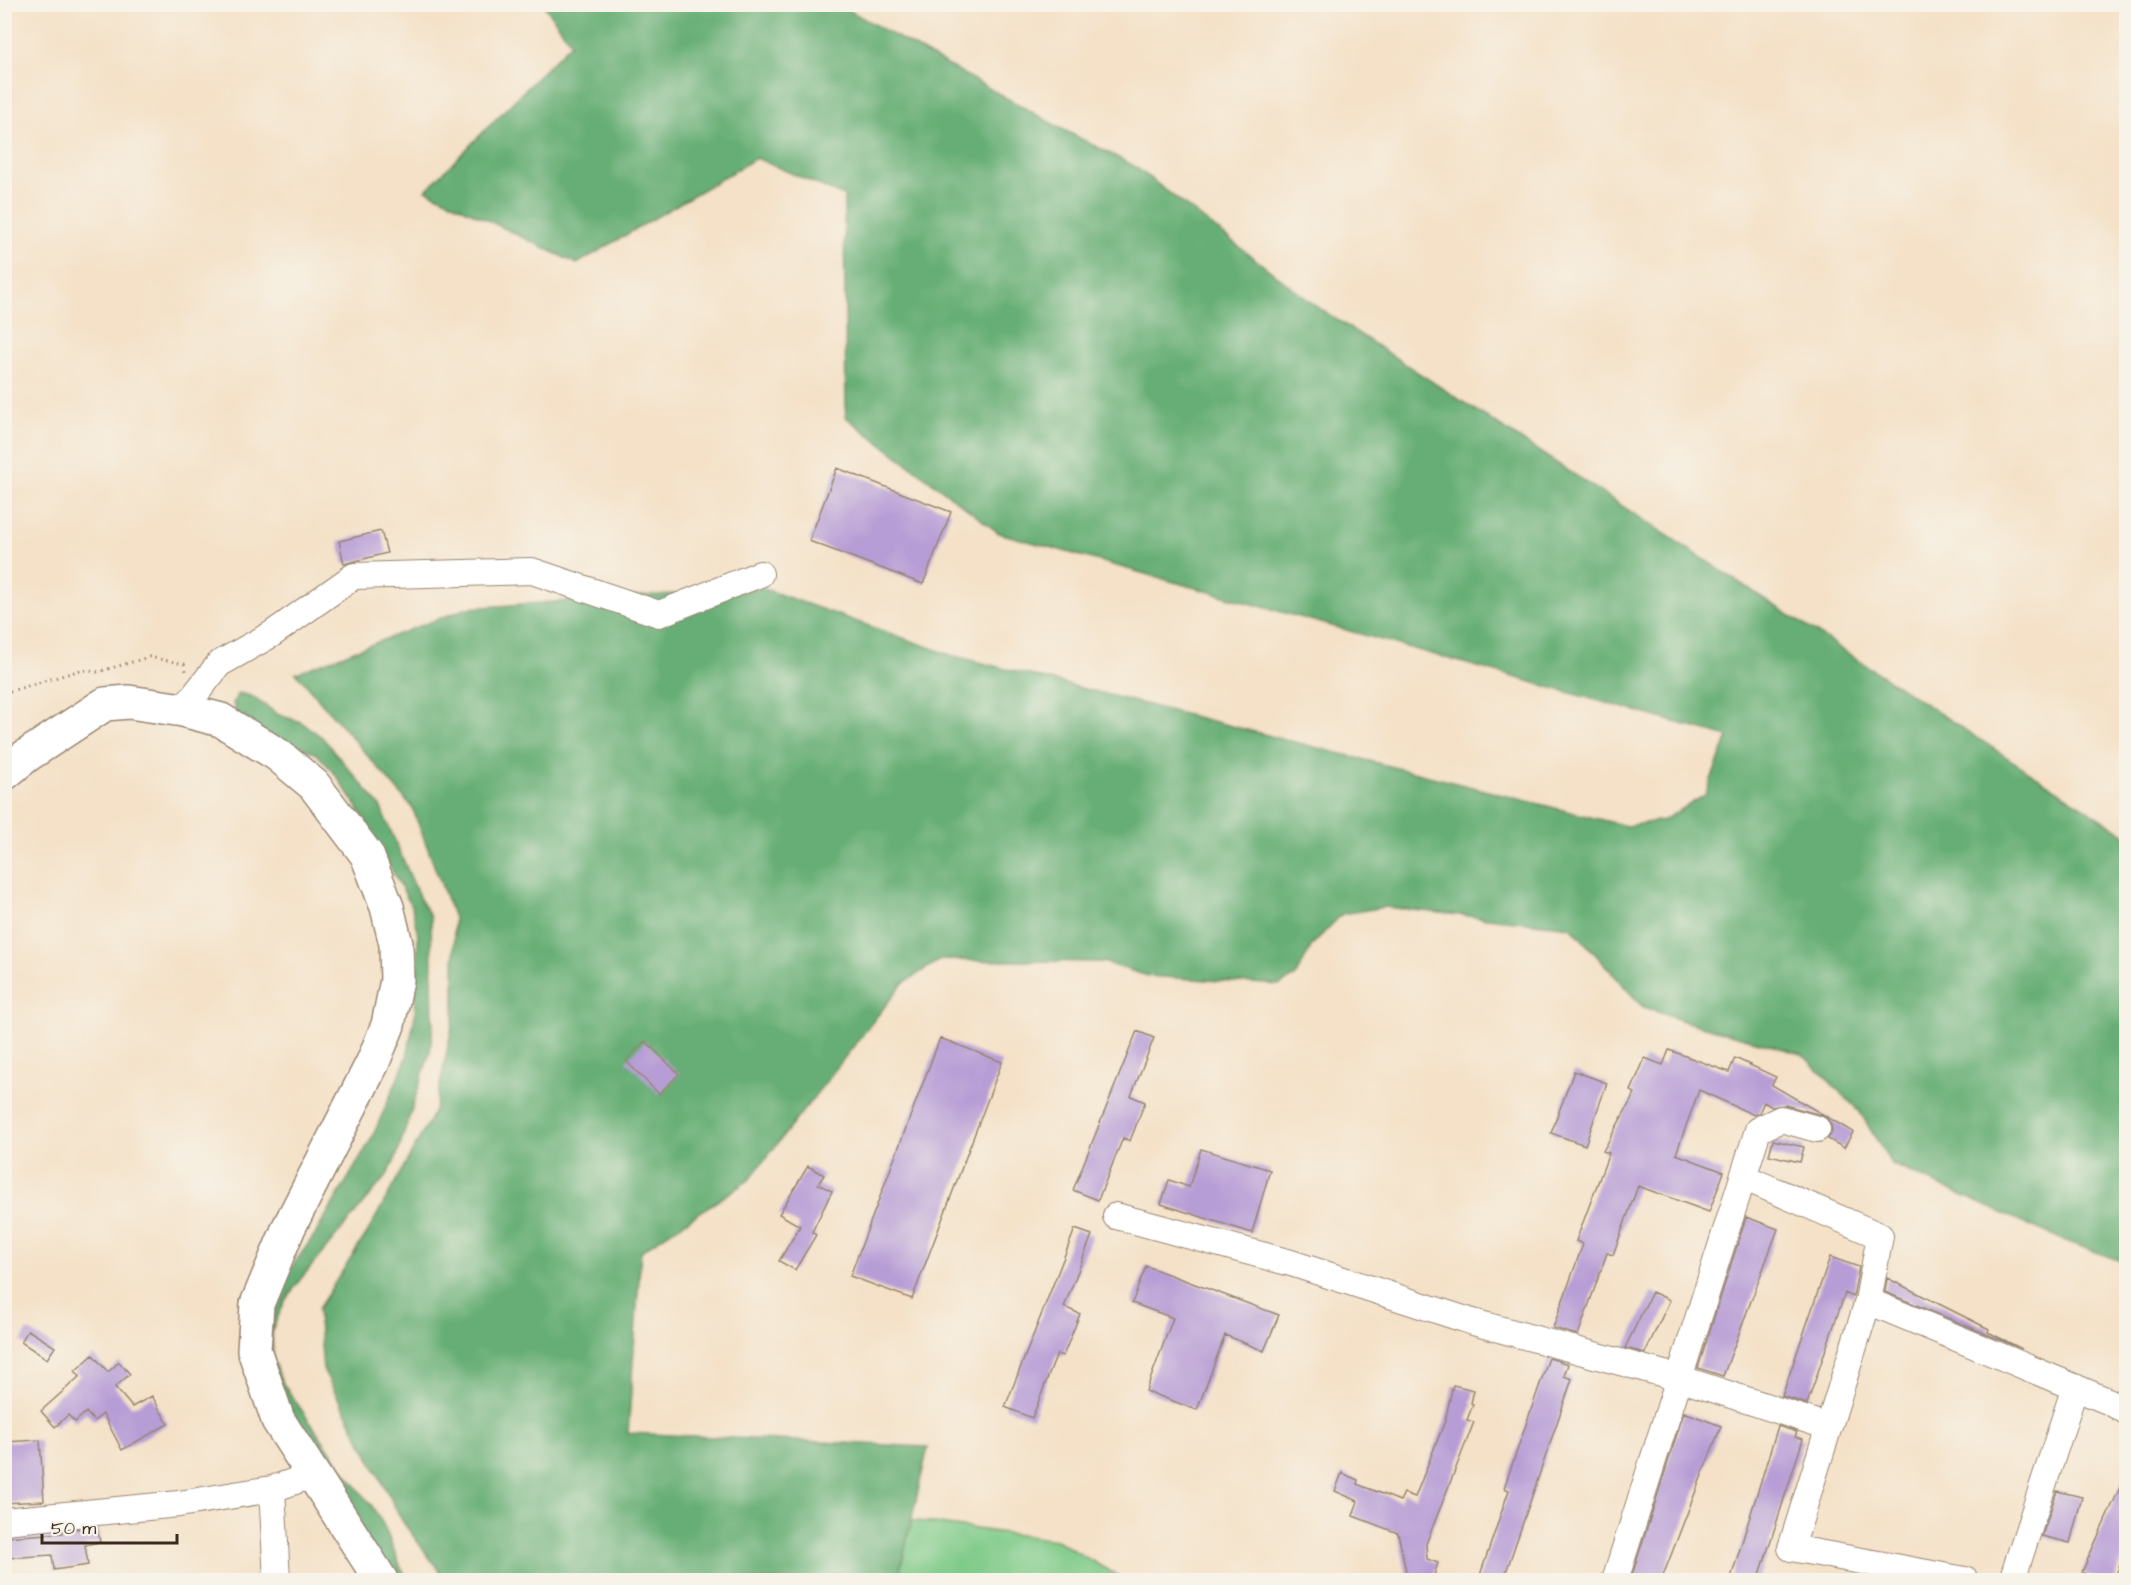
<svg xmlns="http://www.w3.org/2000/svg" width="2131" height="1585" viewBox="0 0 2131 1585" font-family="'Architects Daughter',sans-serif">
<rect width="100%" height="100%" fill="#f7f3e8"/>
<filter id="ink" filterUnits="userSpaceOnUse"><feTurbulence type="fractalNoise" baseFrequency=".0167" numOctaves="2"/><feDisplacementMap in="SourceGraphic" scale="12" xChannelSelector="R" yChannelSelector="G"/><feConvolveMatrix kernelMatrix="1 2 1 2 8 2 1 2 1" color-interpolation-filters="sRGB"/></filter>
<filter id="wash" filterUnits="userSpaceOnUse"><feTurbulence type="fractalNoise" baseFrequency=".008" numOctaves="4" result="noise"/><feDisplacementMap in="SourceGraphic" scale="24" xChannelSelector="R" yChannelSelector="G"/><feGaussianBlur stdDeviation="1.35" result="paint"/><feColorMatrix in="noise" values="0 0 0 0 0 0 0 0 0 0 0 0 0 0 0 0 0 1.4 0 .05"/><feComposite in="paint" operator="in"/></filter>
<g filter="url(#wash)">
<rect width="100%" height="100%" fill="#f4e1c7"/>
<path fill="#7eca88" stroke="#5c7a53" stroke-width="1.5" d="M 910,1520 L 1056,1540 L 1125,1580 L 897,1580 Z"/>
<path fill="#66ae74" stroke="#506c49" stroke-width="1.5" d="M 544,5 L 834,5 L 843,7 L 1062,129 L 1134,166 L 1316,306 L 2126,835 L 2126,1263 L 2063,1240 L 1891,1164 L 1860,1112 L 1802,1054 L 1683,1021 L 1642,1006 L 1571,927 L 1385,907 L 1342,914 L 1312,945 L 1296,976 L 1280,985 L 1148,976 L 1103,962 L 940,960 L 903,983 L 749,1180 L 641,1251 L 628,1433 L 928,1447 L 898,1580 L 446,1580 L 403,1522 L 323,1369 L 318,1309 L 367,1233 L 435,1110 L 454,1016 L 454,918 L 412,807 L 296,673 L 467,608 L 762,588 L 951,655 L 1626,826 L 1664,820 L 1705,795 L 1728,737 L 999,533 L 846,417 L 844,196 L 756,158 L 577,264 L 426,190 L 571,43 Z
M 238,693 L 251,696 L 279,715 L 301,722 L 322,737 L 380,806 L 420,899 L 431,917 L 433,1027 L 430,1052 L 396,1158 L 387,1175 L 299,1281 L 285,1301 L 272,1330 L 273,1359 L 282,1382 L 345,1472 L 372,1506 L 384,1526 L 402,1570 L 410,1580 L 391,1580 L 314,1455 L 265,1362 L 270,1309 L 291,1268 L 316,1233 L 372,1138 L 407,1057 L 415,1015 L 418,936 L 412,907 L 356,805 L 335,774 L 317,754 L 297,745 L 275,739 L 238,716 L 233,703 Z"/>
<g id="blocks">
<path fill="#b79dd6" d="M 837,468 L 951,512 L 923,584 L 809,541 Z
M 381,531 L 387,553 L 344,564 L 339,541 Z
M 1137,1031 L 1154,1038 L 1131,1096 L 1145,1102 L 1130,1141 L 1123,1138 L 1098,1200 L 1073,1190 Z
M 940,1038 L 1002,1062 L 912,1299 L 850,1276 Z
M 645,1041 L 679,1074 L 659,1094 L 626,1061 Z
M 1669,1050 L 1729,1072 L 1735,1058 L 1776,1077 L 1772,1085 L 1853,1132 L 1844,1148 L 1828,1139 L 1832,1132 L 1831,1125 L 1827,1118 L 1821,1115 L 1785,1105 L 1772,1107 L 1764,1102 L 1759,1113 L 1754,1115 L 1699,1090 L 1676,1154 L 1724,1172 L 1709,1212 L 1638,1186 L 1613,1255 L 1607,1253 L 1578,1335 L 1553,1328 L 1583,1244 L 1576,1241 L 1609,1153 L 1603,1151 L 1635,1093 L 1631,1091 L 1645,1058 L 1663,1065 Z
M 1574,1071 L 1607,1083 L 1585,1145 L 1551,1133 Z
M 1773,1140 L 1804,1147 L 1800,1162 L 1769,1155 Z
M 1201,1149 L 1270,1170 L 1252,1233 L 1161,1204 L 1169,1180 L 1189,1187 Z
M 808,1166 L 824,1175 L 818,1184 L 832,1191 L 812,1232 L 816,1235 L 795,1270 L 779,1261 L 800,1226 L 779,1214 Z
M 1746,1217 L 1778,1229 L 1723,1376 L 1698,1368 Z
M 1075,1229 L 1092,1235 L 1064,1307 L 1080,1314 L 1063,1356 L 1057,1354 L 1032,1418 L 1005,1407 Z
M 1830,1257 L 1859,1267 L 1853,1297 L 1845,1293 L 1807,1404 L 1782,1396 Z
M 1146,1266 L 1279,1315 L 1264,1351 L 1225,1335 L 1197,1410 L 1146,1391 L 1173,1318 L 1132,1303 Z
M 1887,1278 L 1989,1329 L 1988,1332 L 2022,1349 L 1885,1292 Z
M 1652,1292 L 1670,1300 L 1645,1353 L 1625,1348 Z
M 28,1330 L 55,1347 L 47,1359 L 21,1342 Z
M 93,1355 L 108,1372 L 119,1362 L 130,1374 L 115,1387 L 132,1407 L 152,1396 L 168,1424 L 122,1450 L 103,1414 L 94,1421 L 86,1412 L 75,1422 L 68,1415 L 55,1427 L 41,1411 L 80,1376 L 75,1371 Z
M 1549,1358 L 1568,1364 L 1564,1376 L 1572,1379 L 1503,1581 L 1478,1581 L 1509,1490 L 1504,1488 Z
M 1453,1385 L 1474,1390 L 1471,1403 L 1473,1404 L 1467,1420 L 1474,1422 L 1426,1544 L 1427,1559 L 1438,1563 L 1432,1581 L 1408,1581 L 1398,1533 L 1353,1516 L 1358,1501 L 1335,1491 L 1342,1473 L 1358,1480 L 1357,1484 L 1400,1501 L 1404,1493 L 1415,1497 L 1445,1421 Z
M 1684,1412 L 1721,1426 L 1661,1581 L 1645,1581 L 1632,1575 Z
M 1778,1426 L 1797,1432 L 1795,1437 L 1803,1439 L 1758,1581 L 1730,1581 Z
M 40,1440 L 44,1501 L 4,1503 L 4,1442 Z
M 2127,1472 L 2127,1550 L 2113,1581 L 2100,1581 L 2082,1572 Z
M 2057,1491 L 2082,1497 L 2070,1543 L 2042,1536 Z
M 97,1527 L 100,1542 L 85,1545 L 88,1565 L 54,1570 L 52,1555 L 6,1558 L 4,1537 L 63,1533 L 63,1530 Z"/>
</g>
</g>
<g filter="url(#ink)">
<use href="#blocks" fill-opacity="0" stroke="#988672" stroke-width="1.5"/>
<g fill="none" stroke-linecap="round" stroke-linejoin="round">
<g stroke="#988672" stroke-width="28">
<path id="minor" d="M 183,710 L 219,664 L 272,634 L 354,576 L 532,571 L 659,614 L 760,574
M 1743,1177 L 1880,1236 L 1868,1301 L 1791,1548 L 1965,1580
M 1116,1216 L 1291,1263 L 1473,1322 L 1679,1378 L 1829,1427
M 1868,1301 L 2110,1402 L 2126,1411
M 272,1489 L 277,1580
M 4,1521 L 179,1504 L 272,1489 L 313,1475
M 1615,1580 L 1758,1130 L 1781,1119 L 1817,1129
M 2012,1580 L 2075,1387"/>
</g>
<g stroke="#988672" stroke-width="36">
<path id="major" d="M 4,774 L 26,756 L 105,704 L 129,702 L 183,710 L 221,720 L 278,755 L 314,785 L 367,855 L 387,907 L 396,944 L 397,980 L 388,1025 L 373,1062 L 289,1227 L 257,1304 L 254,1350 L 278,1420 L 381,1580"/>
</g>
<path stroke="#988672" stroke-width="3" stroke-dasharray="1.5 4.5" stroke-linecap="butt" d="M 4,693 L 81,670 L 98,672 L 149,657 L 184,664 L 186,671"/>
<use href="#minor" stroke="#fff" stroke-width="26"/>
<use href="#major" stroke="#fff" stroke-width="33"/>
</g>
</g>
<rect width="2131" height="1585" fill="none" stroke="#f7f3e8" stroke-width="24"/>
<path d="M42 1534v9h135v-9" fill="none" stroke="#3b2a1e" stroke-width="3"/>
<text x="51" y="1534" font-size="18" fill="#3b2a1e" stroke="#f7f3e8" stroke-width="4.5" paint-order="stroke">50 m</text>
</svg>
